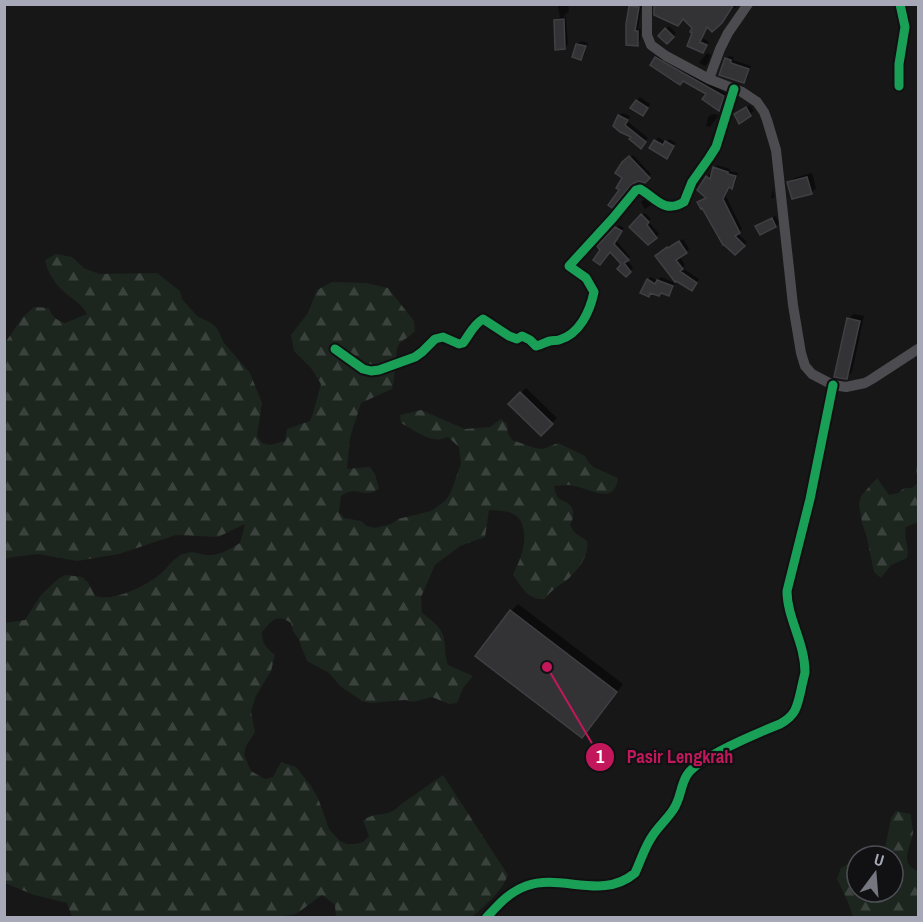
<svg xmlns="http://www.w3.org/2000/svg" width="923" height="922" viewBox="0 0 923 922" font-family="'Archivo Narrow',sans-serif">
<defs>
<pattern id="forest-firs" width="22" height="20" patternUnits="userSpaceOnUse" patternTransform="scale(1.5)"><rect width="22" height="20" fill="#1d251f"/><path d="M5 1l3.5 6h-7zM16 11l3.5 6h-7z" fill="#3b423d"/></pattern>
</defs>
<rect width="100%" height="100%" fill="#171717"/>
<path fill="url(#forest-firs)" d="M 56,254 L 72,257 L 84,268 L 99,274 L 157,273 L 180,291 L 182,299 L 197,316 L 211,323 L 217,328 L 224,343 L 250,373 L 262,403 L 257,436 L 262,443 L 270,445 L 285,441 L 287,429 L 310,421 L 313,413 L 321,384 L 311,368 L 294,351 L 291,335 L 308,313 L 317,290 L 332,282 L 366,283 L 388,288 L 414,321 L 415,331 C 410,337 403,339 399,344 C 394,352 396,377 392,389 L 361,403 L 350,438 L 347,469 L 370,467 L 375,474 L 379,489 C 361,500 358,484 341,496 L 339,512 L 344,518 L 361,521 L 367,526 L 375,528 L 391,524 L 398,519 L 431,511 L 445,501 L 450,494 L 461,464 L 459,447 L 448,437 C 432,445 416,431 401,423 L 400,415 L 421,410 L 465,429 L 490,427 L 501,419 L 507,424 L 508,433 L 512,440 L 535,448 L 543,449 L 558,443 L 585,456 L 589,463 L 595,468 L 618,478 C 615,506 591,489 574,486 C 568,484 561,486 554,486 C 555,491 556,497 561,500 C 562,501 564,501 566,502 C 575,507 575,516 570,525 L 574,532 L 587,541 C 590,555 578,570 568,579 C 559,586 551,590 545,599 C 527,600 523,588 513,575 C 521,557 528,544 522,524 C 520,519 518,516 513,514 C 506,510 497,511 489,510 L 485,537 L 460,546 L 435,565 L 421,597 L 422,613 C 430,619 440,626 443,635 C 446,645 444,655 448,665 L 473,676 L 463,688 L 457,703 L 449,704 L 432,697 L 413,702 L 405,700 L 370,703 L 362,701 L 340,686 L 329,673 L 307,661 L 298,638 L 293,631 L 291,623 C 277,613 271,621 262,632 C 262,643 266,648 275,655 L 271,671 L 256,696 L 251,712 L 255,732 L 246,746 L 244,755 L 251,771 L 265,779 L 273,777 L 281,762 L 296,767 L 311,786 L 318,798 L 329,829 L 340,841 L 347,844 L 355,844 L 363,842 L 369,836 L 363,821 C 375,810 388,819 400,805 L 443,775 L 508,875 C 501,893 485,905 472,917 L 336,917 L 335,905 L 322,895 L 296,914 L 278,917 L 72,917 L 67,903 L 34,895 L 5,883 L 4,623 L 25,620 L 41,595 L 59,578 L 66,575 L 82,577 L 88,582 L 95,596 C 113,602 144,587 159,575 C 167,569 173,558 183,554 C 196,549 200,556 210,555 C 221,555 231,548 240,543 L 245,524 L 218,537 L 176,535 L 119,554 L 77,561 L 38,554 L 13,557 L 5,559 L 5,343 L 22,318 L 34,307 L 49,308 C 52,317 56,320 65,323 L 87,314 C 79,300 72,300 62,290 C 54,283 47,270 45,260 Z
M 918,465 L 918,522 L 906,527 C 903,540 910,545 907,558 L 891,565 L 881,578 L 874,572 L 867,538 L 862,523 L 859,504 L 861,496 L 877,478 L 889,495 L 898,493 L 904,488 L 912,488 L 918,483 L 916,467 Z
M 896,811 L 911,814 C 911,821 913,827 913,833 C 911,847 898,864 918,871 L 918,917 L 853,917 L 848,902 L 837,879 L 841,868 L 857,860 L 857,892 L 893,892 L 893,856 L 874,856 L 885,848 L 891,818 Z"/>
<path fill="#0007" d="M 560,4 L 568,4 L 569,11 L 563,17 L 566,17 L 568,44 L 565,48 L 556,21 L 560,17 L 558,7 Z
M 632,4 L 642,4 L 638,29 L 641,29 L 640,41 L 637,44 L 628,24 Z
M 695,4 L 738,4 L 735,8 L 732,6 L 708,25 L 702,38 L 709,42 L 703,51 L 694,27 L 683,17 Z
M 669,26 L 676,33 L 667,42 L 660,36 Z
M 581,41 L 588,43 L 584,56 L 581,59 L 577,45 Z
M 707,53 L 711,55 L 708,63 L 705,66 L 699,63 Z
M 659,55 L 726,93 L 722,106 L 719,109 L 708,94 L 656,58 Z
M 729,56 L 734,57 L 733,60 L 751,66 L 747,79 L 743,82 L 726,59 Z
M 640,97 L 650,104 L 646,111 L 632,107 Z
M 750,105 L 754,111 L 739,121 L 739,112 Z
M 622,113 L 630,116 L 628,122 L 648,138 L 641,147 L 633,136 L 621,131 L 619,116 Z
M 712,114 L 719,115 L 710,127 L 706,126 L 708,117 Z
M 658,137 L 666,142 L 669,139 L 676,143 L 670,154 L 651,148 Z
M 633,155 L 651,174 L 644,181 L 638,179 L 621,190 L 624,178 L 624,163 Z
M 717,165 L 730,169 L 730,171 L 738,173 L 735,184 L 732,187 L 730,186 L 726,196 L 742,229 L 737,233 L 747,242 L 735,253 L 702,200 L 707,197 L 707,177 L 710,174 L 712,176 L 714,168 Z
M 812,173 L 816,188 L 811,193 L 789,183 L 794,178 Z
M 773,188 L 774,197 L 773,198 L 771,198 Z
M 647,197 L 654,203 L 645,209 L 641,202 Z
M 645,213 L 651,219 L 648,221 L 659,234 L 648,243 L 631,227 Z
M 776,216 L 779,223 L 776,226 L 760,233 L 757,226 L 760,223 Z
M 619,225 L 624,228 L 616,240 L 630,257 L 627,260 L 633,268 L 626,275 L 623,264 L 610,250 L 602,250 L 599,246 Z
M 683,239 L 689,249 L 679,256 L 685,265 L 682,268 L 699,279 L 695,286 L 660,253 L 671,245 L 671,246 Z
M 651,277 L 658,281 L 661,277 L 675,283 L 672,291 L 668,295 L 662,292 L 651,292 L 648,295 L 648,280 Z
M 854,314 L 864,316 L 852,372 L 847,377 L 848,319 Z
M 526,388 L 557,418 L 541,434 L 510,404 Z
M 518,604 L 623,684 L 589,729 L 511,611 Z"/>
<path fill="#333335" stroke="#403f43" stroke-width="1.5" d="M 657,4 L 734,4 L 722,23 L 712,32 L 707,27 L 700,42 L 707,45 L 703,53 L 687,46 L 692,33 L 690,32 L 692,28 L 683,19 L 678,26 L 654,15 L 654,7 Z
M 629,6 L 639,7 L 635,31 L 638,31 L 638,46 L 626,45 L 626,24 Z
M 564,19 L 565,49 L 555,50 L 554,20 Z
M 665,28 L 674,37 L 667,44 L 658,36 Z
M 576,44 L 586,46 L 581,60 L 572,57 Z
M 655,57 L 724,96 L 719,111 L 702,99 L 706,94 L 683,81 L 680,85 L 650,65 Z
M 725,58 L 731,60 L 731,63 L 749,69 L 744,83 L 719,75 Z
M 636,100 L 648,108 L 643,116 L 630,108 Z
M 746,107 L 751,116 L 739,124 L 734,114 Z
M 618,115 L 628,120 L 625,125 L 646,142 L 641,149 L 629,139 L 631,137 L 620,132 L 613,126 Z
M 654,140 L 663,145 L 665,141 L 674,146 L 667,159 L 649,148 Z
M 629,156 L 650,178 L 645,183 L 638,181 L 631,185 L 612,208 L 608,205 L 619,190 L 616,188 L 622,178 L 615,173 L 622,162 Z
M 713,167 L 728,172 L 728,174 L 736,176 L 732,189 L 729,187 L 723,199 L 740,233 L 735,236 L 745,246 L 735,255 L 724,245 L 723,245 L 702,208 L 701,209 L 697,202 L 706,198 L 697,190 L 706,176 L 710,179 Z
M 807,177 L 812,194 L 792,199 L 787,182 Z
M 641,214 L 649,222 L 647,225 L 657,238 L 648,245 L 629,227 Z
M 772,218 L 776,227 L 760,235 L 755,226 Z
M 615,227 L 622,231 L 614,244 L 629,260 L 624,263 L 631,272 L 626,277 L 617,269 L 621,264 L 610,252 L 600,265 L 593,260 L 600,250 L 597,246 Z
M 679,241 L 687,253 L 676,260 L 683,269 L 680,271 L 697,283 L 692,291 L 676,281 L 675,282 L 655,256 L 667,247 L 668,248 Z
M 647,279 L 655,284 L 657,280 L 673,286 L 669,296 L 661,293 L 659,296 L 650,293 L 649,297 L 640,293 Z
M 847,318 L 860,321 L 847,379 L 846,379 L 834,377 Z
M 520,392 L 553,424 L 541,436 L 508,404 Z
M 510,610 L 617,692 L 582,738 L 475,656 Z"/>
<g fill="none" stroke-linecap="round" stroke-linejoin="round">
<path stroke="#4b4b50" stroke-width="10" d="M 647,4 L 647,35 L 651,45 L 666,56 L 709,79 L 742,92 L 757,102 L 764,112 L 767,120 L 776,150 L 793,305 L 801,353 L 805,366 L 812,374 L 833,385 L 846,387 L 865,383 L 872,379 L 918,349
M 709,79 L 720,49 L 728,33 L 748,4
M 899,86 L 899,64 L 905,27 L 900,4
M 335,349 L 363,369 L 371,371 L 379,370 L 415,357 L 422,352 L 435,339 L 443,337 L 459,344 L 463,343 C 470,334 473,325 483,319 L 509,336 L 517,339 L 522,336 L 530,340 L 536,346 C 542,345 545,342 550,341 C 553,340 556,341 559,340 C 580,334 590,311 594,292 L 586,278 L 569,266 L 613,218 L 636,190 L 640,189 C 656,198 664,214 684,202 L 692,182 L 709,158 L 716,147 L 734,89
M 486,918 C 498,905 509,892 526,886 C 562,873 602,901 635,873 C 641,860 645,846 653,835 C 659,826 667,819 673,810 C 681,799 680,786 687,775 C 697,758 760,732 780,724 C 796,715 797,707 801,690 C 802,684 804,678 805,672 C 805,643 787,618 787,591 L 810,499 L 833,385"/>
<g stroke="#111113" stroke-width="13">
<path id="cycleway" d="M 899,86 L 899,64 L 905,27 L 900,4
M 335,349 L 363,369 L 371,371 L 379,370 L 415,357 L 422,352 L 435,339 L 443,337 L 459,344 L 463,343 C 470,334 473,325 483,319 L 509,336 L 517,339 L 522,336 L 530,340 L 536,346 C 542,345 545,342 550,341 C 553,340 556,341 559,340 C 580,334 590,311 594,292 L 586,278 L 569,266 L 613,218 L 636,190 L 640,189 C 656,198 664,214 684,202 L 692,182 L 709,158 L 716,147 L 734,89
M 486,918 C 498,905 509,892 526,886 C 562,873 602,901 635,873 C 641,860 645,846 653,835 C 659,826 667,819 673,810 C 681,799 680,786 687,775 C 697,758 760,732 780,724 C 796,715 797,707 801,690 C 802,684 804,678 805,672 C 805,643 787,618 787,591 L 810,499 L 833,385"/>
</g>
<use href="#cycleway" stroke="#1a9f57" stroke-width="9"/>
</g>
<path fill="none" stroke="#c2185b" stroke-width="2" d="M547 667L600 757"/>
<g fill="#c2185b" stroke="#111113" stroke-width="2">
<circle cx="547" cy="667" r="6"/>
<circle cx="600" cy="757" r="15"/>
</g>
<g font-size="18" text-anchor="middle" font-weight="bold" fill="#fff">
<text x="600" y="763">1</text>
</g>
<g font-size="18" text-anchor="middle" font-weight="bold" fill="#c2185b" stroke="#111113" stroke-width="4.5" stroke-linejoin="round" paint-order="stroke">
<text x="680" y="763">Pasir Lengkrah</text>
</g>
<rect width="923" height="922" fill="none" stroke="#a7a9b9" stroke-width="12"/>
<g transform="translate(875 874) rotate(16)"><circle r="28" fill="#111113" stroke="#4d4e55" stroke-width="1.5"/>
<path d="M0-4.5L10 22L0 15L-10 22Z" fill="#757680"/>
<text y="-9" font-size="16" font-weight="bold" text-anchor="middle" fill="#a7a9b9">U</text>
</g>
</svg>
